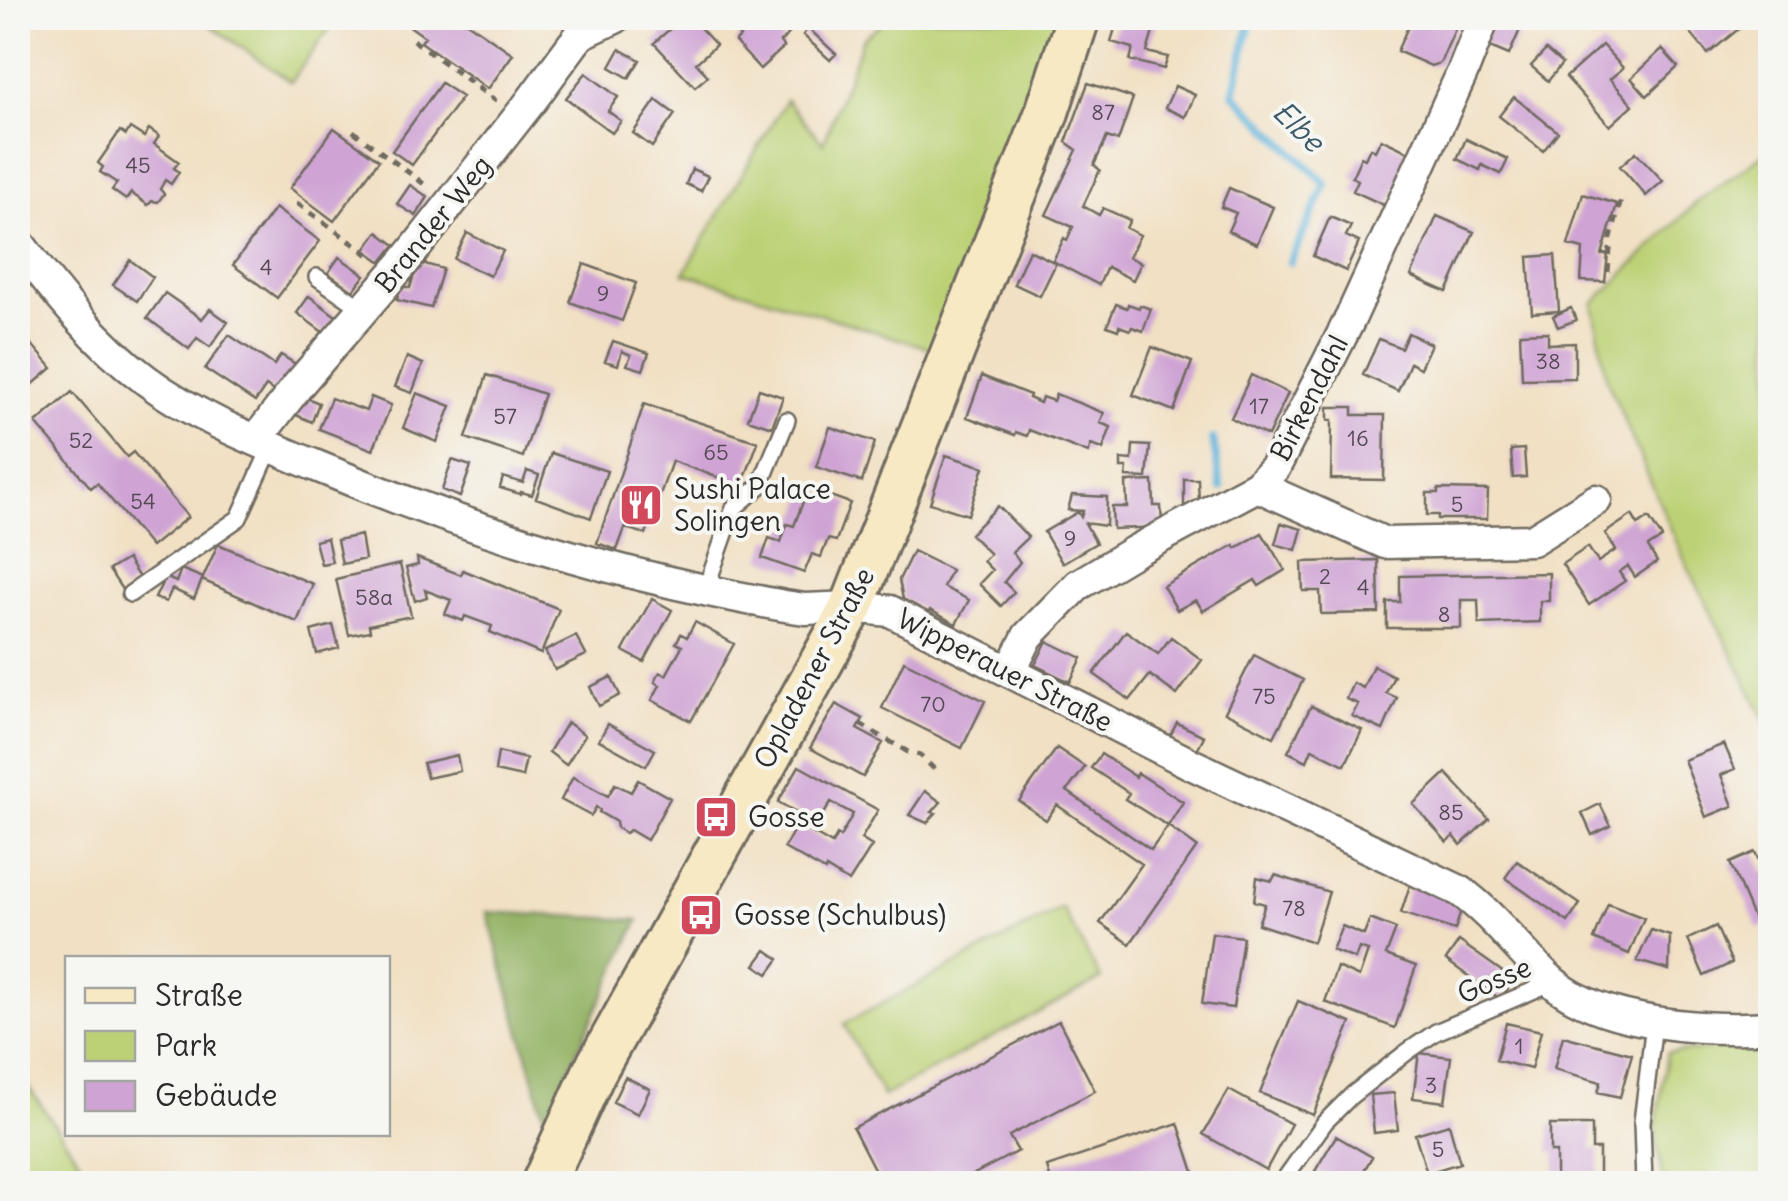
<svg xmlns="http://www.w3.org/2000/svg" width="1788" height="1201" viewBox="0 0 1788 1201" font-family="Delius,sans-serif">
<rect width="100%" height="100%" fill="#f6f6f2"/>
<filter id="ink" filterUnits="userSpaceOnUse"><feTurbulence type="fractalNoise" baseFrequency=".01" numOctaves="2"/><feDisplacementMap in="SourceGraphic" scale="20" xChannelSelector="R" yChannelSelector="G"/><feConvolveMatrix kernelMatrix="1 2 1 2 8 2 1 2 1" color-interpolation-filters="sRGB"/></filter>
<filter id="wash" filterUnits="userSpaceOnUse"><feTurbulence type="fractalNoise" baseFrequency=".0048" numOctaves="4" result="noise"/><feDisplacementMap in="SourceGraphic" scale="40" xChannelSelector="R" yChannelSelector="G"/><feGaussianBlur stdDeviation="2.25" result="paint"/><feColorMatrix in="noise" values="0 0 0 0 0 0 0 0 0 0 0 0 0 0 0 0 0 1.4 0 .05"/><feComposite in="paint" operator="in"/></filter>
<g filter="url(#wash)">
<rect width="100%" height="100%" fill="#f1e0c3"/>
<path fill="#bcd175" stroke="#747e50" stroke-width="2.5" d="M 200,18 L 337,18 L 291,82 Z
M 888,18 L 1059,18 L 935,350 L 684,273 L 786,100 L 823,143 L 863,38 Z
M 1770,150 L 1770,729 L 1683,557 L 1607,380 L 1593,304 L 1698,201 Z
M 1062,908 L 1101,979 L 883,1096 L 844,1024 Z
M 1770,1043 L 1770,1183 L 1662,1183 L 1656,1127 L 1667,1053 Z
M 18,1072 L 95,1183 L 18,1183 Z"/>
<path fill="#95b366" stroke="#606f48" stroke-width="2.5" d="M 487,912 L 639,920 L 545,1119 Z"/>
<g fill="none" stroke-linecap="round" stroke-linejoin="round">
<path stroke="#5db2d9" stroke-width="8" d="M 1251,18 L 1234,94 L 1326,184 L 1290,262
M 1213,439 L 1221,488"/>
</g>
<g id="blocks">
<path fill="#cfa4d4" d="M 398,18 L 461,18 L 513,54 L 488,89 L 421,42 L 425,37 Z
M 682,18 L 691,18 L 716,45 L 696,63 L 708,76 L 695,87 L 654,43 Z
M 722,18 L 786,18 L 795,28 L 780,42 L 784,47 L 760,69 L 735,42 L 740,37 Z
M 1118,18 L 1157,18 L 1147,52 L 1168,57 L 1164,69 L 1130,60 L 1133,48 L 1111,42 Z
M 1412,18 L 1454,18 L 1457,25 L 1440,63 L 1431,66 L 1397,51 Z
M 1494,18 L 1525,18 L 1509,55 L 1483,44 Z
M 1678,18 L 1752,18 L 1708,54 Z
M 808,28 L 836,54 L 830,60 L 803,35 Z
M 1602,45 L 1623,68 L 1610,79 L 1633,105 L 1610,126 L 1566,77 Z
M 620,49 L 640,60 L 629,78 L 610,67 Z
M 1662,49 L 1678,67 L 1647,96 L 1631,78 Z
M 1546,50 L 1562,64 L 1548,81 L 1531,66 Z
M 586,73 L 618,97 L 608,111 L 621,121 L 612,133 L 566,98 Z
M 441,83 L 462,97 L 412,165 L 392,151 Z
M 1088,83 L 1133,98 L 1118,141 L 1107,137 L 1094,165 L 1100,170 L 1083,206 L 1099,215 L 1103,208 L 1130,220 L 1126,228 L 1140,235 L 1129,257 L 1141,263 L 1133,280 L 1107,267 L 1099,285 L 1053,261 L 1064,238 L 1067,240 L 1073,227 L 1046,215 L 1077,150 L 1066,142 Z
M 1175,86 L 1195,95 L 1185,117 L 1165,108 Z
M 1514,97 L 1558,132 L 1543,151 L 1499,116 Z
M 656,100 L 675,114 L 652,147 L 633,133 Z
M 130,128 L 144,137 L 149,129 L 159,136 L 154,144 L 179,162 L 174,168 L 179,172 L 171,184 L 165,180 L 160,189 L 164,194 L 158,202 L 152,201 L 148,205 L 131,193 L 126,200 L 112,190 L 117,183 L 100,172 L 103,167 L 98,163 L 120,131 L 126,135 Z
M 334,128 L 379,160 L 334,221 L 290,188 Z
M 1381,139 L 1413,154 L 1388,207 L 1353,191 L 1358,180 L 1352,177 L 1361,157 L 1365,159 L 1370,148 L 1375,151 Z
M 1466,139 L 1508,159 L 1501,174 L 1482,165 L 1480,170 L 1457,159 Z
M 1636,152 L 1663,181 L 1646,196 L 1620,166 Z
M 692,169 L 708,176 L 701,191 L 686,184 Z
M 410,185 L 428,197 L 416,216 L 397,204 Z
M 1229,188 L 1273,207 L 1257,244 L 1228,231 L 1236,213 L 1221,207 Z
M 1583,194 L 1617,204 L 1602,255 L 1608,254 L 1605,282 L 1581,281 L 1583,249 L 1568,245 Z
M 275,208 L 320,241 L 277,298 L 233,265 Z
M 1437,216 L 1474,232 L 1447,292 L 1411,276 Z
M 1330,217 L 1351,226 L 1346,236 L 1359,242 L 1346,271 L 1313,256 Z
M 378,232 L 395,245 L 382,262 L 365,250 Z
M 467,233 L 503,251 L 490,276 L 454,259 Z
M 1029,250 L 1056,263 L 1040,296 L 1014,284 Z
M 1555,255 L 1559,311 L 1532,313 L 1528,257 Z
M 339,257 L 365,275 L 353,291 L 328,273 Z
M 130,260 L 153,277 L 137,301 L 113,285 Z
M 418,262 L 443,269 L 431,308 L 397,300 L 400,285 L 410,288 Z
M 584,264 L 636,283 L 622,321 L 570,302 Z
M 165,293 L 202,319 L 210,309 L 228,322 L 210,347 L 197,338 L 189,349 L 147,318 Z
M 309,296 L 336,316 L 324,333 L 297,313 Z
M 1116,304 L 1127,308 L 1128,304 L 1139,308 L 1140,305 L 1151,309 L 1143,331 L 1132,327 L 1130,330 L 1119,326 L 1118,330 L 1107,326 Z
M 1571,308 L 1576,320 L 1558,327 L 1553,316 Z
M 18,328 L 52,368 L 18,397 Z
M 1548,332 L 1548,344 L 1575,343 L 1575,378 L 1522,379 L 1520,333 Z
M 1408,333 L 1431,344 L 1420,368 L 1410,363 L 1398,391 L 1363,375 L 1379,339 L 1401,348 Z
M 229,335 L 274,365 L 281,355 L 297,365 L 278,394 L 266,386 L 255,402 L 205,369 Z
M 613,341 L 649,353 L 643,370 L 627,365 L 631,355 L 622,351 L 618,365 L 605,361 Z
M 1152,347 L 1192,362 L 1174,411 L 1133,395 Z
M 407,357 L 423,364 L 412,393 L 395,387 Z
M 487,375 L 544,394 L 523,457 L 466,438 Z
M 1251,375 L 1288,393 L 1268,436 L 1231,418 Z
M 982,376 L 1030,395 L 1029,398 L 1040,403 L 1042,397 L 1053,401 L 1056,394 L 1104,413 L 1100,423 L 1111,427 L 1103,449 L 1091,445 L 1088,453 L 1029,430 L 1027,436 L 1016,432 L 1015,435 L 967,417 Z
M 759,389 L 783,397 L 772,427 L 748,419 Z
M 72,392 L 127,457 L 133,452 L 188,517 L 151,547 L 97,483 L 91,488 L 36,423 Z
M 417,393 L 451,406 L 437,442 L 403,428 Z
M 300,395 L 319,403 L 312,422 L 294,414 Z
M 371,397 L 391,405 L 373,450 L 319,429 L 331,398 L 366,411 Z
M 644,404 L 758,442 L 742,486 L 672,461 L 646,534 L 625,528 L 617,550 L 597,543 Z
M 1328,407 L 1353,407 L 1353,415 L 1385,415 L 1384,480 L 1331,479 L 1332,420 L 1328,420 Z
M 830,427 L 875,442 L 862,482 L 816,467 Z
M 1133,445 L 1150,446 L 1147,478 L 1126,477 L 1127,468 L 1121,468 L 1121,459 L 1132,460 Z
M 1524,449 L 1526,477 L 1513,478 L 1511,450 Z
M 551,453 L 607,471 L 591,518 L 536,498 Z
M 946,455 L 984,467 L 968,515 L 930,503 Z
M 452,460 L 471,466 L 460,497 L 442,490 Z
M 527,471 L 539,475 L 532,495 L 521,492 L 520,494 L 500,488 L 503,477 L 523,483 Z
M 1184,479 L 1198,479 L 1199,505 L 1184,506 Z
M 1153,481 L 1154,506 L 1161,506 L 1162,527 L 1113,529 L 1112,507 L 1127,507 L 1126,482 Z
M 808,488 L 850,503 L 836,541 L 828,539 L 821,557 L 812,554 L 804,573 L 762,558 L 769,538 L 781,542 L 787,524 L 794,526 Z
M 1438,489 L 1488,490 L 1487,519 L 1438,519 L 1438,515 L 1427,515 L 1427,493 L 1438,493 Z
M 1072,495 L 1107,497 L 1106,526 L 1085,523 L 1096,543 L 1062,563 L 1044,532 L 1078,512 L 1081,517 L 1083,511 L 1068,510 Z
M 998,506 L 1028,537 L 1012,552 L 1020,562 L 1004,582 L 1014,592 L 1001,606 L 979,584 L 992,570 L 983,561 L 990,554 L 970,534 Z
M 1632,515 L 1638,525 L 1649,518 L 1662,538 L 1648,547 L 1657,562 L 1635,577 L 1628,566 L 1619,572 L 1625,581 L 1589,605 L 1562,564 L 1588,547 L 1598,562 L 1616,550 L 1605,533 Z
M 1281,523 L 1302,529 L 1296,550 L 1275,544 Z
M 1262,533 L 1285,570 L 1259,586 L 1255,580 L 1203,611 L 1196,600 L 1177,610 L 1163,586 L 1234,545 L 1236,548 Z
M 361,535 L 365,559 L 342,564 L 337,540 Z
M 327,538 L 332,562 L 321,564 L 315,541 Z
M 218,544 L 313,584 L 297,622 L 202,580 L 194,599 L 172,589 L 166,602 L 155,598 L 165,577 L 176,582 L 181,569 L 203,578 Z
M 913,551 L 951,570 L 943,587 L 969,600 L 956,624 L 930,610 L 929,613 L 903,599 L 899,580 Z
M 417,558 L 461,575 L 463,570 L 559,609 L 541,654 L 490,632 L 492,626 L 465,616 L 463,621 L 445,614 L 451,600 L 425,590 L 427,597 L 415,601 L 406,568 L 418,565 Z
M 127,559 L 140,579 L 123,591 L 109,570 Z
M 1378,560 L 1379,613 L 1321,614 L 1320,591 L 1303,591 L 1302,562 Z
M 400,564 L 411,616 L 369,625 L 370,631 L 349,635 L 336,579 Z
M 1549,573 L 1549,601 L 1540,601 L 1540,622 L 1479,624 L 1478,600 L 1461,600 L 1461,628 L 1387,628 L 1387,602 L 1400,602 L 1400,576 Z
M 652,599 L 672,610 L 644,662 L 623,651 Z
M 695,622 L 734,644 L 691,721 L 652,700 L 660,685 L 655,682 L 657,676 L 660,672 L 666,675 L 682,646 L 676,643 L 681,634 L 687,637 Z
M 333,625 L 339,648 L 317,654 L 311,631 Z
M 1126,631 L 1158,654 L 1171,637 L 1202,660 L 1177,695 L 1150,675 L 1130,700 L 1094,674 Z
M 576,636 L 586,655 L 555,670 L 545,651 Z
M 1047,641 L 1082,658 L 1070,682 L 1035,665 Z
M 1254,655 L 1303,680 L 1274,737 L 1225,712 Z
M 904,661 L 985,701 L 962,748 L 882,708 Z
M 1373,666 L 1394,676 L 1386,693 L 1397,698 L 1383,730 L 1352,716 L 1358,704 L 1346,699 L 1353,683 L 1363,688 Z
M 611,677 L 620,695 L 599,706 L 590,687 Z
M 836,704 L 863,719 L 857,729 L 883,743 L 863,777 L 810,748 Z
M 1311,706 L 1362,730 L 1345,765 L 1312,749 L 1307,761 L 1288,752 Z
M 567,722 L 585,735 L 566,765 L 549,752 Z
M 1177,723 L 1204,736 L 1197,750 L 1170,736 Z
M 608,724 L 655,750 L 646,766 L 599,740 Z
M 1724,744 L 1735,769 L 1721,775 L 1733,806 L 1706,817 L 1684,760 Z
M 1057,748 L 1085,767 L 1067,791 L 1151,850 L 1168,826 L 1197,847 L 1130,944 L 1100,923 L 1142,864 L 1057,805 L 1046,820 L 1019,801 Z
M 498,752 L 526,759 L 522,777 L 495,771 Z
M 1101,754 L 1136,777 L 1138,773 L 1183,802 L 1168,826 L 1125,799 L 1129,793 L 1091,768 Z
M 457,755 L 460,771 L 427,778 L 423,763 Z
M 799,766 L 878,810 L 861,839 L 872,846 L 849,882 L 826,868 L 825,871 L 784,848 L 797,824 L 832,844 L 837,835 L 840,837 L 853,814 L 831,802 L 818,824 L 778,802 Z
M 1446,773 L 1489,819 L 1461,845 L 1454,836 L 1447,842 L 1413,804 Z
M 573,777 L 608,796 L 615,784 L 631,792 L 638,780 L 670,798 L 647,840 L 630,830 L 625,833 L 617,828 L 616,822 L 599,812 L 600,810 L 596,807 L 591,816 L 561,800 Z
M 925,791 L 941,802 L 932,812 L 936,813 L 927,823 L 909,815 Z
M 1600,804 L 1611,826 L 1592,835 L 1582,813 Z
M 1755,852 L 1765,874 L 1770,872 L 1770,923 L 1758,929 L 1730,863 Z
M 1517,861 L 1580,904 L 1568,922 L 1505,878 Z
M 1275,875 L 1329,892 L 1313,942 L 1258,924 L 1265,904 L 1254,901 L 1257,877 L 1272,881 Z
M 1410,885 L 1453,898 L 1451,904 L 1462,907 L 1455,930 L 1401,913 Z
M 1608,904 L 1644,918 L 1629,954 L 1594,939 Z
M 1370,919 L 1396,929 L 1386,955 L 1416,966 L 1395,1028 L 1325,1002 L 1337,967 L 1359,977 L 1368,951 L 1359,948 L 1355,959 L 1332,950 L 1342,926 L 1364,935 Z
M 1716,926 L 1732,963 L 1704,976 L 1688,939 Z
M 1651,930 L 1670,936 L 1669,970 L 1637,961 Z
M 1212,933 L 1243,937 L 1233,1008 L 1202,1004 Z
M 1459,941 L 1514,980 L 1500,999 L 1446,960 Z
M 766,950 L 779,959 L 768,974 L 755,965 Z
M 1298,1001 L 1351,1023 L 1313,1115 L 1260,1093 Z
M 1059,1021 L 1095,1091 L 1009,1136 L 1018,1151 L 955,1184 L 882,1184 L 853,1128 Z
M 1506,1023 L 1541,1031 L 1531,1069 L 1496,1060 Z
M 1563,1036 L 1632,1054 L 1620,1097 L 1598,1092 L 1601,1082 L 1554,1069 Z
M 1419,1053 L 1451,1057 L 1445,1102 L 1413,1098 Z
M 625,1077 L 650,1089 L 638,1114 L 613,1102 Z
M 1229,1090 L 1291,1124 L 1266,1170 L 1203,1134 Z
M 1394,1093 L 1398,1130 L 1374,1133 L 1370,1095 Z
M 1178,1123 L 1198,1184 L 1052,1184 L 1047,1167 Z
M 1449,1124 L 1460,1163 L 1427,1173 L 1415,1134 Z
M 1550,1125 L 1592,1125 L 1592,1149 L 1599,1149 L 1599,1184 L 1556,1184 L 1556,1152 L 1550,1152 Z
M 1336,1136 L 1372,1157 L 1356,1184 L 1336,1184 L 1315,1171 Z"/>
</g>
</g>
<g filter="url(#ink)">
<use href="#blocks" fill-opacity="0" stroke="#706a60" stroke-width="2.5"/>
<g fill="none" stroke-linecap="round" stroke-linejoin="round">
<g stroke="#706a60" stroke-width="20">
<path id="lane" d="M 317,277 L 363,309
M 705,591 L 734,508 L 760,486 L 787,420
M 130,594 L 239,518 L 271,447
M 1281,1184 L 1325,1122 L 1352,1095 L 1407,1052 L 1436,1032 L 1553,982
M 1644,1184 L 1642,1122 L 1654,1023"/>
</g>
<g stroke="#706a60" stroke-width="35">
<path id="street" d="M 18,242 C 56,293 95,342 146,380 C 197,418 257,441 314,465 C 468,530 621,577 785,606 L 805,609 L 852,607 L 890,611 L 1189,763 L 1460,891 C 1496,917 1521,954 1554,983 C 1603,1025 1708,1031 1770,1027
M 256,440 L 299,384 L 406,260 L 531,101 L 573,44 L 581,34 L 615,18
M 1257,486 L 1385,543 L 1532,540 L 1596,500
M 1010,672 L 1028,636 L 1078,585 L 1135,551 L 1257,486 L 1275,467 L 1350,319 L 1463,71 L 1484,18"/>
</g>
<g stroke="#706a60" stroke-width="48">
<path id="secondary" d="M 543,1184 L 594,1072 L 852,607 L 1046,115 L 1078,18"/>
</g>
<path stroke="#706a60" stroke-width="5" stroke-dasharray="8 8" stroke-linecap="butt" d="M 413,40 L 496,101
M 353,131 L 428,187
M 18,202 L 28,215
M 297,203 L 372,257
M 1608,272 L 1611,238 L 1622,196
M 860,724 L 908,752 L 920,755 L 934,769"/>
<use href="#lane" stroke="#fff" stroke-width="15"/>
<use href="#street" stroke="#fff" stroke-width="30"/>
<use href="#secondary" stroke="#f7e9c3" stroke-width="42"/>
</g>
</g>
<defs>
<g id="restaurant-square" transform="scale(2.25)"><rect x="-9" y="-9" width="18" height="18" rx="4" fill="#d1495b" stroke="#f6f6f2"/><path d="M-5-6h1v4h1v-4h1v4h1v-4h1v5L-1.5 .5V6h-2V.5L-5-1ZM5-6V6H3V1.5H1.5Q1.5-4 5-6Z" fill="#fff"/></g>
<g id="bus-square" transform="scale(2.25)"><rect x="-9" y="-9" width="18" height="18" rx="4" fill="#d1495b" stroke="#f6f6f2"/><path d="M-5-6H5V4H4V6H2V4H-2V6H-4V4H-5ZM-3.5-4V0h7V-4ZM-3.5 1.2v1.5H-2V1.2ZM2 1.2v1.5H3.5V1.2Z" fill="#fff"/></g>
</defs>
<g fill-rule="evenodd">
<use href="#restaurant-square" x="641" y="505"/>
<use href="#bus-square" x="716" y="817"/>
<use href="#bus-square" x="701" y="915"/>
</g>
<g text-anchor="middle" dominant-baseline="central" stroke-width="8" stroke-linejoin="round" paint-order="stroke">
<g font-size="22" fill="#544955">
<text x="1103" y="112">87</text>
<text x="138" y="165">45</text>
<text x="266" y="267">4</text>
<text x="603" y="293">9</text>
<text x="1548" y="361">38</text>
<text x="1259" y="406">17</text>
<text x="505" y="416">57</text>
<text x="1358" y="438">16</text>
<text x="81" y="440">52</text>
<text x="716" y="452">65</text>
<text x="143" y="501">54</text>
<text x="1457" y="504">5</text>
<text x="1070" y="538">9</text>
<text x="1325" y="576">2</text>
<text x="1363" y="587">4</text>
<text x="374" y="597">58a</text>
<text x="1444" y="614">8</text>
<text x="1264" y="696">75</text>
<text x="933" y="704">70</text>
<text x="1451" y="812">85</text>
<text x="1294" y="908">78</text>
<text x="1519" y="1046">1</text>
<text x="1431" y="1085">3</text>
<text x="1438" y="1149">5</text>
</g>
<g font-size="28" fill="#2b2b2b" stroke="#f6f6f2">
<text transform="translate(433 224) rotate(-51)">Brander Weg</text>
<text transform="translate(1309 398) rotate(-63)">Birkendahl</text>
<text transform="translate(814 668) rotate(-62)">Opladener Straße</text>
<text transform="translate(1005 670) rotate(27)">Wipperauer Straße</text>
<text transform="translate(1494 980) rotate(-23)">Gosse</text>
</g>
<g font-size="28" fill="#2b2b2b" stroke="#f6f6f2" text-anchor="start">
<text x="674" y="489">Sushi Palace<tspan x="674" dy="32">Solingen</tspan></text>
<text x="748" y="817">Gosse</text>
<text x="734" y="915">Gosse (Schulbus)</text>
</g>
<g font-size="30" font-style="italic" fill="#3c5a68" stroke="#f6f6f2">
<text transform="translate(1299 126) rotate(44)">Elbe</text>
</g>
</g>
<rect width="1788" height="1201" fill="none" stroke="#f6f6f2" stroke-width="60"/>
<rect x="65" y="956" width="325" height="180" fill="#f6f6f2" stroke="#a5a5a2" stroke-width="2.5"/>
<rect x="85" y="988" width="50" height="15" fill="#f7e9c3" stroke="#a5a5a2" stroke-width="2.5"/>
<text x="155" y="1006" font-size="30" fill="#2b2b2b">Straße</text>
<rect x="85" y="1031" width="50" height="30" fill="#bcd175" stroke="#a5a5a2" stroke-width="2.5"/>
<text x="155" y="1056" font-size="30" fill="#2b2b2b">Park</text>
<rect x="85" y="1081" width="50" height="30" fill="#cfa4d4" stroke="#a5a5a2" stroke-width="2.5"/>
<text x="155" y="1106" font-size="30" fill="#2b2b2b">Gebäude</text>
</svg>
